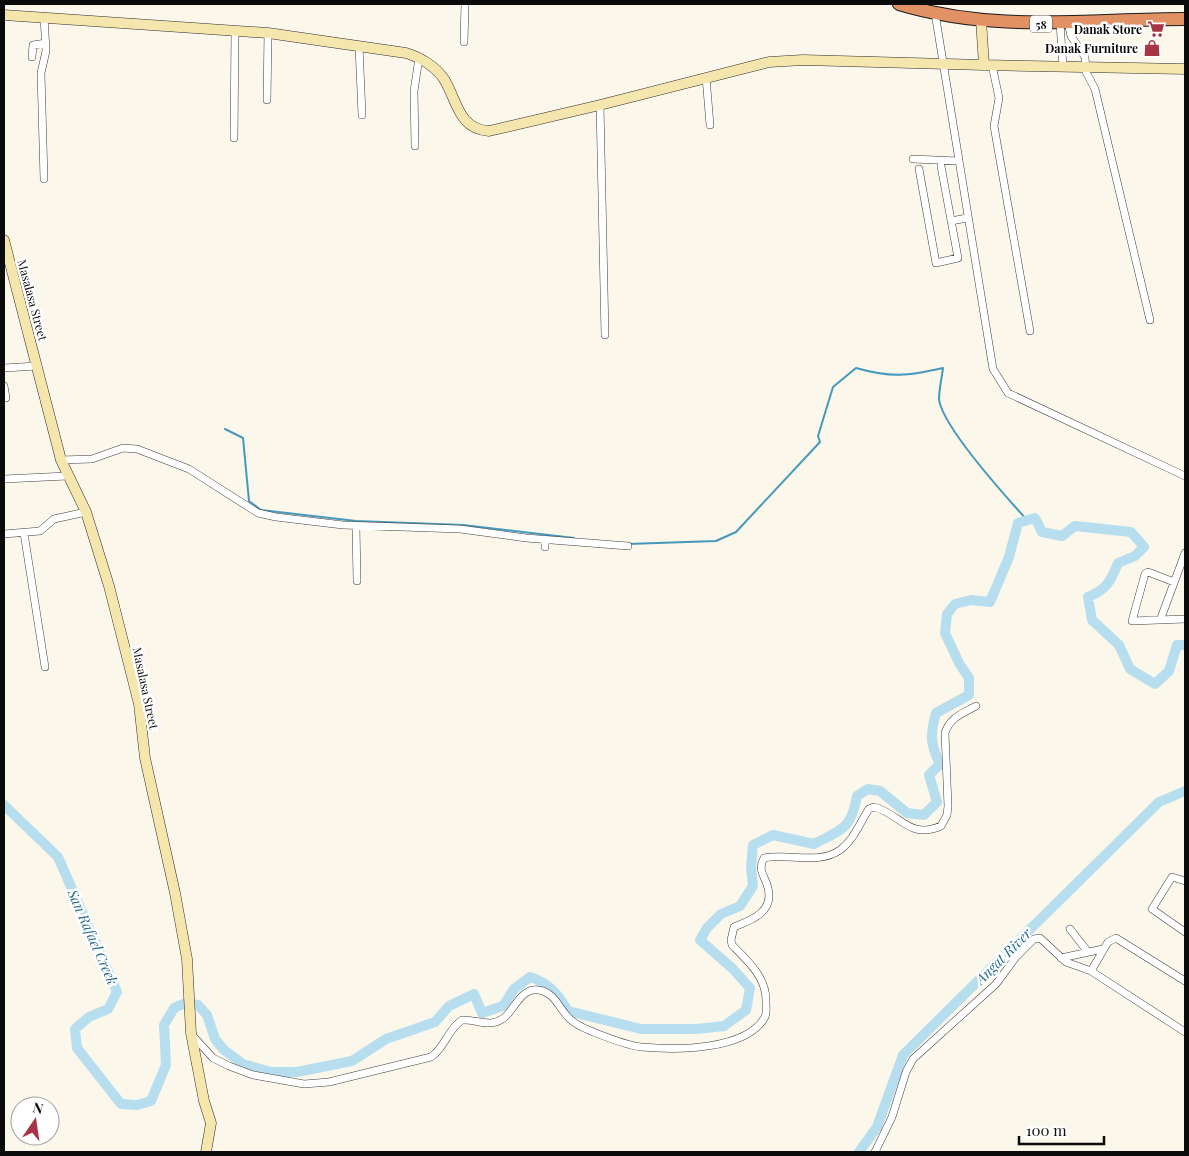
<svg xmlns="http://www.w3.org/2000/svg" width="1189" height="1156" viewBox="0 0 1189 1156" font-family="'Playfair Display',serif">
<rect width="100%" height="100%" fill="#fcf7eb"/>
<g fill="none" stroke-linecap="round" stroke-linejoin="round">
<path stroke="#4698bb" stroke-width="2" d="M 225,429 L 243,438 L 249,501 L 261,510 L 356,521 L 463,525 L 574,538
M 628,544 L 716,541 L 736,532 L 820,442 L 818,436 L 833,387 L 856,368 C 891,378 908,376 943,368 C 942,377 939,389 939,399 C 942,426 1007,498 1027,520"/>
<path stroke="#b6deee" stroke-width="10" d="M 4,805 L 58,857 L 117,992 L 108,1009 L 89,1017 L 75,1029 L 77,1048 L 121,1104 L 137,1105 L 151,1101 L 166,1065 L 164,1025 L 174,1008 L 185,1003 L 198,1005 L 207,1015 L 215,1039 L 224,1050 L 243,1064 L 271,1072 L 297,1072 L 352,1061 L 386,1039 L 435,1022 L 449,1006 L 474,994 L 482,1013 L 503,1006 L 514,989 L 530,977 C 549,983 558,994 568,1011 L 641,1029 L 696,1029 L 724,1026 L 746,1010 L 750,988 L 733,969 L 700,940 L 707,928 L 721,914 L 740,906 L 753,886 L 751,867 L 753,845 L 773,835 L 814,844 C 842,829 851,830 857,796 L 868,789 L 880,791 L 907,813 L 924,815 L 937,802 L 929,775 L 940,764 C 930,744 930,734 936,713 L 969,695 L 969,678 L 959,663 L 945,633 L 947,614 L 955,604 L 971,600 L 990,602 L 1009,557 L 1018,523 L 1035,518 L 1042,532 L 1062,536 L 1075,526 L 1131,532 L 1144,547 L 1135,556 L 1118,563 C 1111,581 1106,590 1088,597 L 1092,620 L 1119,645 L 1130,669 L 1155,684 L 1169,671 L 1177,645 L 1185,645
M 859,1152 L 877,1127 L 903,1055 L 1159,802 L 1185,791"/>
<g stroke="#3e3e3e" stroke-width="8">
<path id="street" d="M 935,13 L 993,369 L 1008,393 L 1185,476
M 1060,23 L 1063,67
M 1068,23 L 1071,36 L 1085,57 L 1086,72 L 1095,89 L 1150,320
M 464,42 L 465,4
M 359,46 L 362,115
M 32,57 L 33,45 L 46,43
M 992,65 L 999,98 L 994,126 L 1030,331
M 706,77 L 710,125
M 267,100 L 268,33
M 600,105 L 605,335
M 234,138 L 235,32
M 415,146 L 414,91 L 419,58
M 913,159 L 958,161
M 919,169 L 936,263 L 958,258 L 941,166
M 44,179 L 41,73 L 46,51 L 44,17
M 951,221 L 967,218
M 4,368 L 37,366
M 4,386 L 6,398
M 61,460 L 92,459 L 123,448 L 137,449 L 189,469 L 258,513 L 276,517 L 343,525 L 460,529 L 526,538 L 628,546
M 4,479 L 67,476
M 356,526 L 357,581
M 24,533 L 45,667
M 4,534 L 40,531 L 54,519 L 86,512
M 545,547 L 545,540
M 1174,582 L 1148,572 L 1145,574 L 1132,621 L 1185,619
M 1161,618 L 1185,553
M 1185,881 L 1172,877 L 1152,909 L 1185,932
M 1070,929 L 1088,952
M 1061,958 L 1103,949
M 1091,971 L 1108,942 L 1116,938 L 1185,981
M 192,1035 L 213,1058 L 229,1066 L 253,1075 L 304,1084 L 329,1082 L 431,1057 C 445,1048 447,1030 462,1020 C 477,1019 491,1029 505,1017 C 515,1008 522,987 539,990 C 555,993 558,1007 568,1017 C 574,1024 583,1028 591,1031 C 606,1037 625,1045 641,1047 C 675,1050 746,1051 765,1017 C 767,1013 766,1007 766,1002 C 767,978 748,961 732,945 L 731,940 L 734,927 C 752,920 774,912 768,888 C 765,876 757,870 764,858 C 788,853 819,865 840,850 C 854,840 860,822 869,809 L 874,807 C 901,814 909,840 941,826 L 947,815 L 948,806 L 945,733 C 950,717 962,714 976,706
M 875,1152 L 892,1117 L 906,1072 L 913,1059 L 996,984 L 1016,957 L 1034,939 L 1040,938 L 1066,962 L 1091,971 L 1185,1032"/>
</g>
<g stroke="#2d2d2d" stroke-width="11">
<path id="secondary" d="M 4,15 L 268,33 L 406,53 C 420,57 436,67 444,79 C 457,100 458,129 489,131 L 600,105 L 769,62 L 803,60 L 984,65 L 981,20
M 984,65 L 1185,69
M 4,240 L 61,460 L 86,512 L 109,586 L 139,704 L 145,758 L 175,893 L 187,959 L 191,1033 L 204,1101 L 211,1123 L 206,1152"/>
</g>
<g stroke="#1c1c1c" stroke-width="14">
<path id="highway" d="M 899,4 C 995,33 1087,19 1185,19"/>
</g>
<use href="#street" stroke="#fff" stroke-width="7"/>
<use href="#secondary" stroke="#f5e6ae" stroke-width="10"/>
<use href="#highway" stroke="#e29164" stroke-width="12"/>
</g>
<defs>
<g id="supermarket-bare" transform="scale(1.35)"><path d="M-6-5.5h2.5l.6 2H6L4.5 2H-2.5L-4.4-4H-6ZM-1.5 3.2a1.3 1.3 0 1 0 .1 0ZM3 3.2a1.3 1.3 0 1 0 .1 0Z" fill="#a83546" stroke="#fff" stroke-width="2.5" paint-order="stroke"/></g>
<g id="shop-bare" transform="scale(1.35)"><path d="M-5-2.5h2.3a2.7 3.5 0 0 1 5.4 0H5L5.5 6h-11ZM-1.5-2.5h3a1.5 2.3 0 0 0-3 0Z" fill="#a83546" stroke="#fff" stroke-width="2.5" paint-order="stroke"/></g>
</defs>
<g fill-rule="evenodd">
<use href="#supermarket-bare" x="1156" y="29"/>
<use href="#shop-bare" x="1152" y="48"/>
</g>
<g text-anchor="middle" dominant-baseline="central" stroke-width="5" stroke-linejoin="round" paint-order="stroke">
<rect fill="#fff" stroke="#545454" stroke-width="1" x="1030" y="15.5" width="22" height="17" rx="4"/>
<g font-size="11" font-weight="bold" fill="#0b0b0b">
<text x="1041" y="24">58</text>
</g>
<g font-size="12" font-weight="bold" fill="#0b0b0b" stroke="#fff" text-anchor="end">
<text x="1142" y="29">Danak Store</text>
<text x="1138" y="48">Danak Furniture</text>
</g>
<g font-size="12" fill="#0b0b0b" stroke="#fff">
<text transform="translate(33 300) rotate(75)">Masalasa Street</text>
<text transform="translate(146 688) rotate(78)">Masalasa Street</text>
</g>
<g font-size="14" font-style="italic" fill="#25698c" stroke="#fff">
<text transform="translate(93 937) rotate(66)">San Rafael Creek</text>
<text transform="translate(1003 956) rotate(-45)">Angat River</text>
</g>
</g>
<rect width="1189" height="1156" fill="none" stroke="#0b0b0b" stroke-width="10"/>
<g transform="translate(35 1121) rotate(13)"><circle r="24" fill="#ffffff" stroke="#9d9d9d"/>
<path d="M0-4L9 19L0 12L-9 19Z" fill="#a83546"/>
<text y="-8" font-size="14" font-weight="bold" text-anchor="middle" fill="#0b0b0b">N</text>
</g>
<path d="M1019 1136v8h85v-8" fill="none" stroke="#0b0b0b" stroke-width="2.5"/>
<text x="1026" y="1136" font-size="15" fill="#0b0b0b" stroke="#ffffff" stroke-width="4" paint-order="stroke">100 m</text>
</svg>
